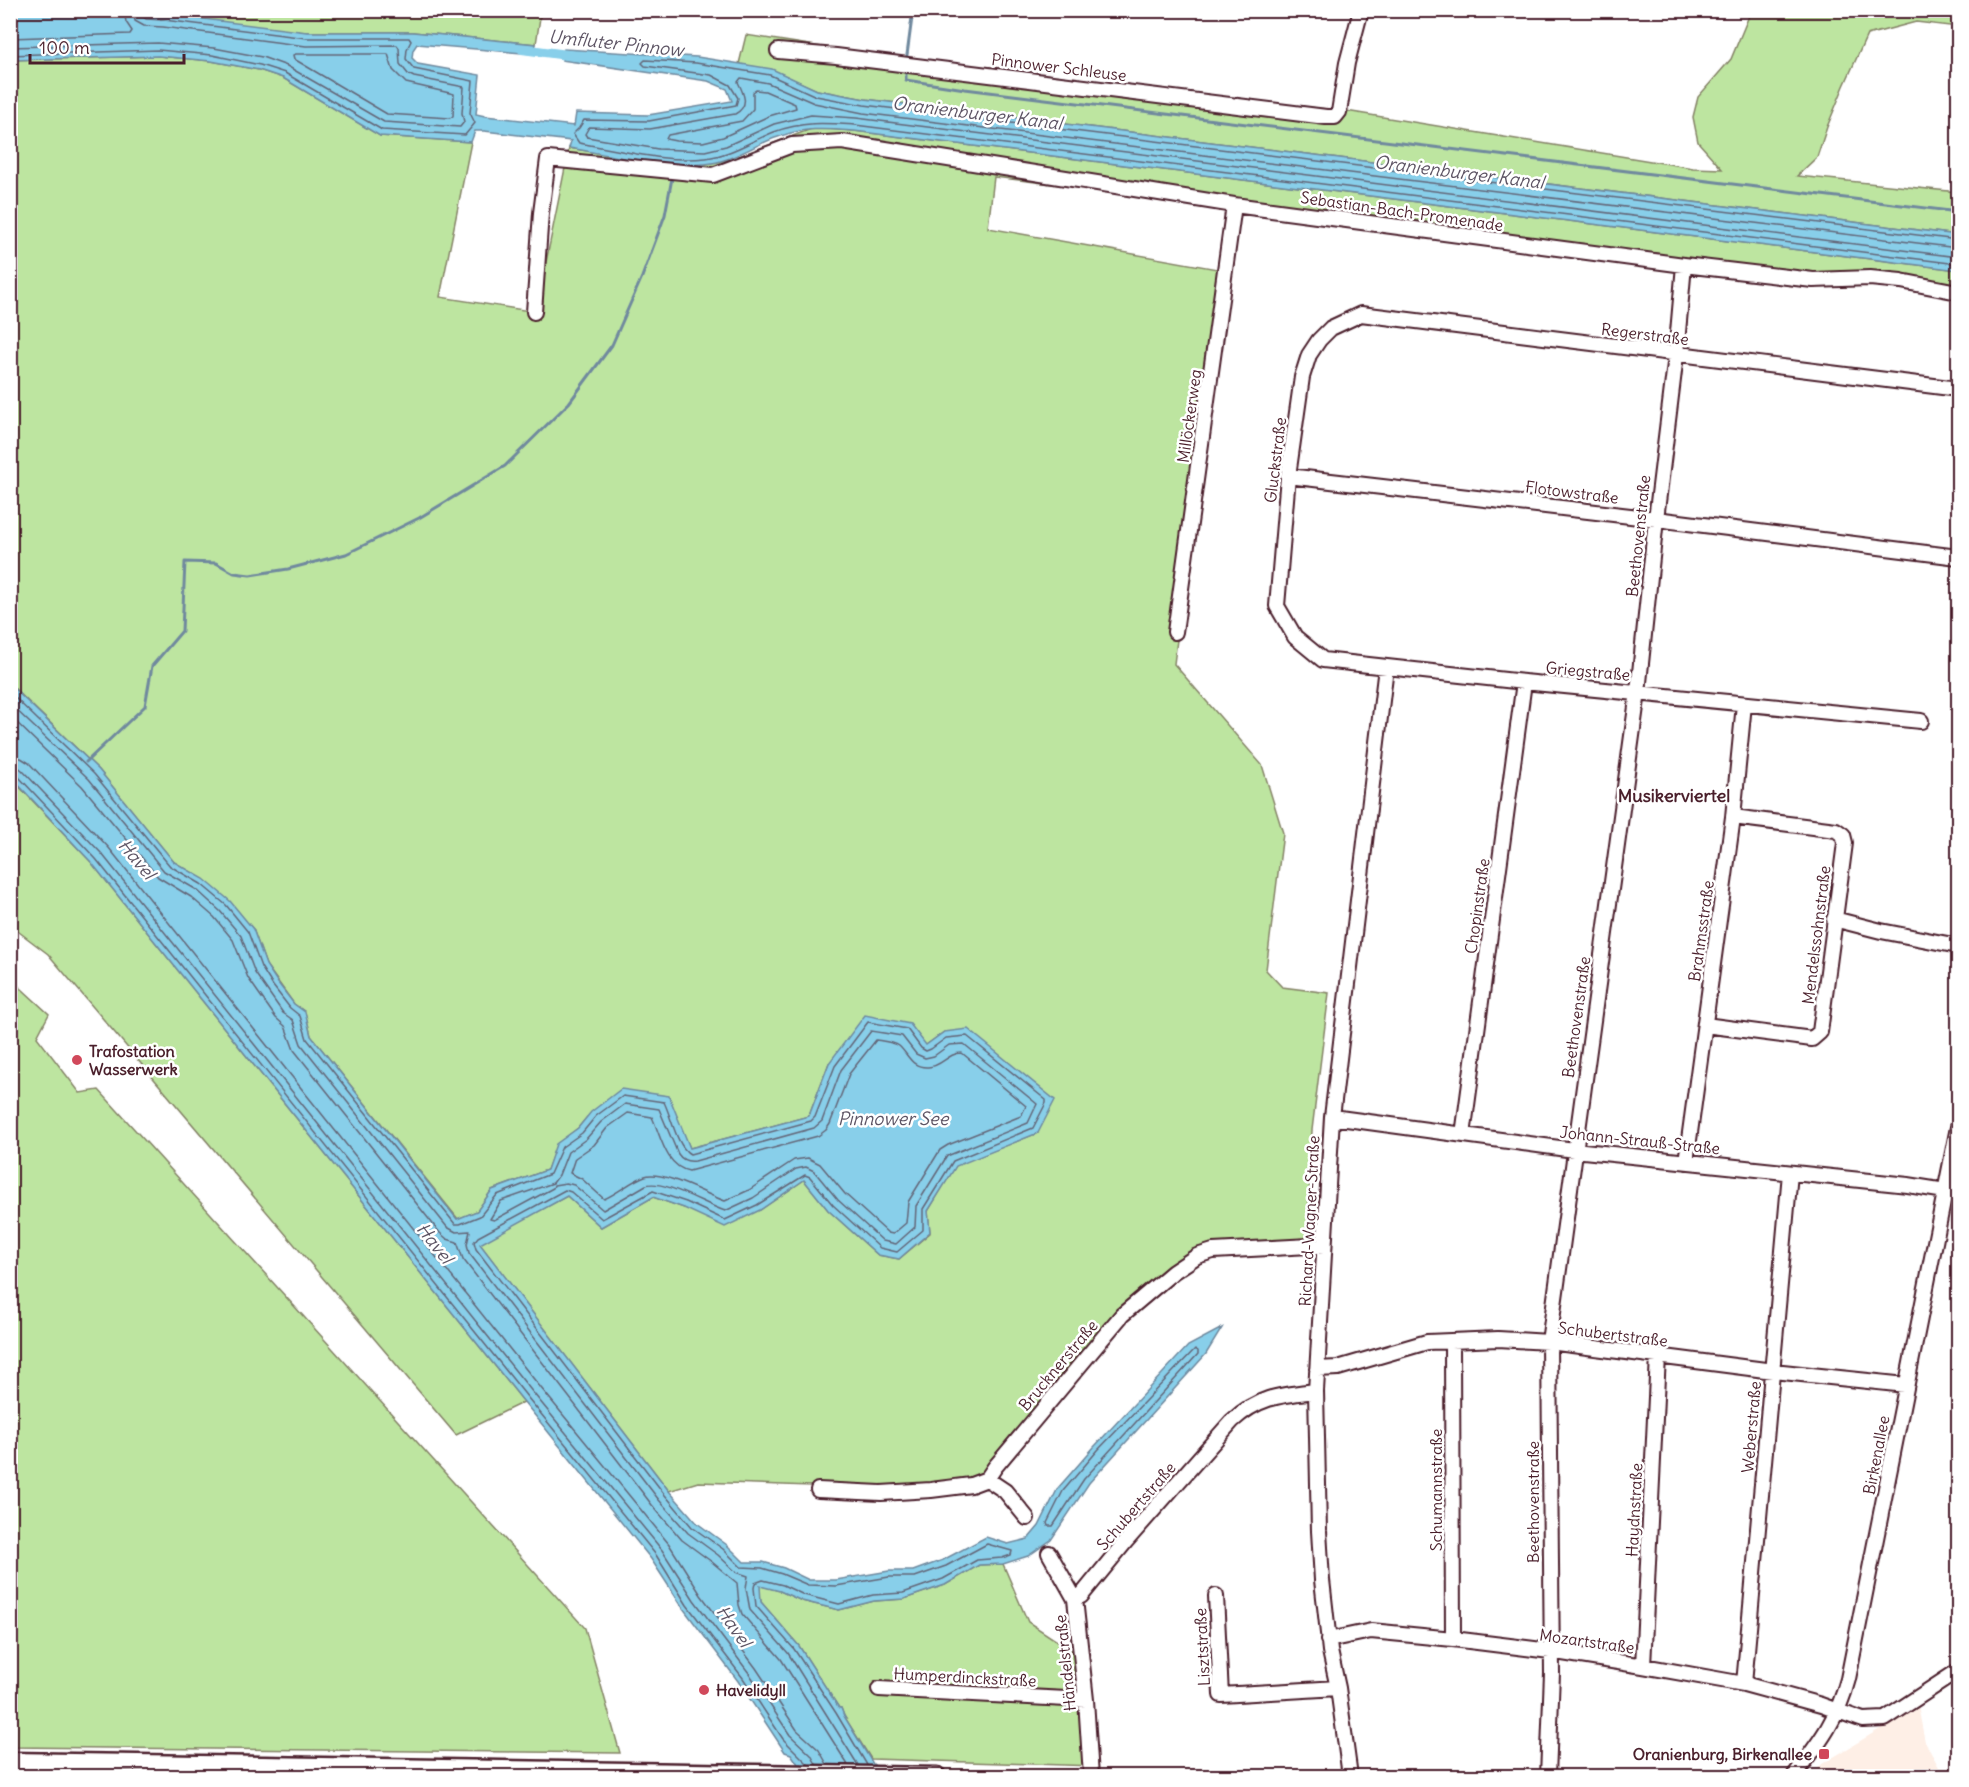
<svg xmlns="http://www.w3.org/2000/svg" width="1969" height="1787" viewBox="0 0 1969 1787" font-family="Delius,sans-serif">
<rect width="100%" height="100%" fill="#fff"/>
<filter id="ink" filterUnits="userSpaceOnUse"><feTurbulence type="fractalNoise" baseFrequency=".0167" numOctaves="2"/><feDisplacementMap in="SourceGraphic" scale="12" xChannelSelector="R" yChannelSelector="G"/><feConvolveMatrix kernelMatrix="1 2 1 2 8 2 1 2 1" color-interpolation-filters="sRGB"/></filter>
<g filter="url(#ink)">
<path fill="#feefe6" d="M 1918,1706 L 1925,1742 L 1944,1776 L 1811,1776 L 1822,1764 Z"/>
<path fill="#bde5a0" stroke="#848266" stroke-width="1.5" d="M 11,10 L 541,11 L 536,44 L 413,32 L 307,32 L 47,11 L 11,13 Z
M 1751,11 L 1958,11 L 1958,27 L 1916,22 L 1867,35 L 1844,86 L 1827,127 L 1817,157 L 1797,176 L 1958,192 L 1958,235 L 865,99 L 817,90 L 772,70 L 739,64 L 746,35 L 894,58 L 918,66 L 1346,111 L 1693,168 L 1722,169 L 1698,142 L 1693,117 L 1698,97 L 1731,59 Z
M 158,56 L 211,61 L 259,70 L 283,78 L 380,136 L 471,142 L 440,297 L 536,312 L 569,148 L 656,162 L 706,164 L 731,159 L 814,128 L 854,131 L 1958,270 L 1958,296 L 994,177 L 988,228 L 1223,270 L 1174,664 L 1262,765 L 1283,833 L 1266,970 L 1282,987 L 1329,993 L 1312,1130 L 1307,1243 L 1205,1246 L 1141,1290 L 1078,1358 L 986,1473 L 970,1482 L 897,1489 L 698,1482 L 669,1491 L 479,1243 L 567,1196 L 601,1227 L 653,1197 L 684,1208 L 760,1210 L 804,1180 L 828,1210 L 878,1255 L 899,1259 L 930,1233 L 928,1211 L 956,1165 L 1038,1133 L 944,1032 L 926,1045 L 829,1063 L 809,1116 L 690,1148 L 684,1136 L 587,1117 L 578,1128 L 557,1144 L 547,1170 L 492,1190 L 477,1211 L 458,1219 L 311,1036 L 305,1012 L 294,1004 L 266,965 L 253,929 L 195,874 L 174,862 L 99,770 L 11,685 L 10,60 Z
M 10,777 L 91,862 L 524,1402 L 456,1435 L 48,954 L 11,926 Z
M 10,978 L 49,1014 L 37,1037 L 80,1093 L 99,1090 L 585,1628 L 620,1753 L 11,1747 Z
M 1003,1564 L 1028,1622 L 1080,1656 L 1095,1766 L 871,1759 L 844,1716 L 841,1708 L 839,1708 L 799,1646 L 761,1602 L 759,1585 L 780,1591 L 802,1601 L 839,1610 L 874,1601 L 904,1599 L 945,1585 L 979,1565 Z"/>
<path fill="#88cfea" stroke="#6f899e" stroke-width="1.5" d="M 53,11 L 164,14 L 307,32 L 413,32 L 536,44 L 534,54 L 417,44 L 413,50 L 412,58 L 418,64 L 480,75 L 476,114 L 485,116 L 574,126 L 576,113 L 648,115 L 732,101 L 727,89 L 708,81 L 562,60 L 564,49 L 697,57 L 772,69 L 817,90 L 865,99 L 1958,235 L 1958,270 L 854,131 C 826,129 806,127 778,137 C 753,145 732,162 705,164 C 661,168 613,155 569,148 L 571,141 L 484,131 L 475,131 L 471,142 L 380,136 L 283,78 L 259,70 L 211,61 L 158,56 L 11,60 L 11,13 Z
M 10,685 L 99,770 L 174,862 L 204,879 L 230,901 L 253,929 L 266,965 L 278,983 L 294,1004 L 305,1012 L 311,1036 L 457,1219 L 477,1211 L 492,1190 L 547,1170 L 556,1144 L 578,1128 L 591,1112 L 621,1089 L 669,1096 L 690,1148 L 809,1116 L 829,1063 L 865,1015 L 910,1024 L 926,1045 L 944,1032 L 968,1029 L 1055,1100 L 1038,1133 L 956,1166 L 928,1211 L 930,1232 L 899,1259 L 878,1255 L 828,1210 L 804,1180 L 760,1210 L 725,1227 L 684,1208 L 653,1197 L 601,1227 L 567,1196 L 480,1244 L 669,1491 L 697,1523 L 727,1545 L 744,1562 L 763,1562 L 784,1568 L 809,1580 L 836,1580 L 889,1571 L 913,1571 L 943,1560 L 986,1537 L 1008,1544 L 1028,1539 L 1039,1526 L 1058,1488 L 1094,1447 L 1188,1346 L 1222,1328 L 1206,1354 L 1089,1483 L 1051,1540 L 1028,1556 L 1003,1564 L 979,1565 L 945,1585 L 904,1599 L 874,1601 L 839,1610 L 802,1601 L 780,1591 L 760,1586 L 761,1602 L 799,1646 L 839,1708 L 841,1708 L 844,1716 L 873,1764 L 880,1769 L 808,1776 L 801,1764 L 798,1764 L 791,1754 L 785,1752 L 738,1681 L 683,1608 L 651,1559 L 524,1402 L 91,862 L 11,777 Z"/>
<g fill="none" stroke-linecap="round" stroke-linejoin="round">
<path stroke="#636577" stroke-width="1.5" d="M 10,38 L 130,34 L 132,31 L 126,22 L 124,10
M 10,47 L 158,43 L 214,48 L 262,57 L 287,66 L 384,122 L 460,127 L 464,122 L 462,113 L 464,87 L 414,77 L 408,74 L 400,64 L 399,48 L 397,45 L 306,46 L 163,27 L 144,26 L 135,21 L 133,10
M 296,54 L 388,54 L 393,70 L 406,83 L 454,94 L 453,116 L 450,118 L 387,114 L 294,59 L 293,55 Z
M 10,55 L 158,50 L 212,55 L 260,65 L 285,73 L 382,130 L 465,135 L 475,123 L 470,113 L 473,81 L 414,69 L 406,59 L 407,49 L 411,41 L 409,38 L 307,38 L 164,20 L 146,19 L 142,16 L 140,10
M 756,90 L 765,91 L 795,104 L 796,108 L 769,116 L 723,137 L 703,142 L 676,141 L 666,139 L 668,135 L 742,121 L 753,109 L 753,92 Z
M 1958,240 L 864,105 L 816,96 L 770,75 L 696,63 L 645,60 L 642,63 L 645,66 L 711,75 L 730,85 L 738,98 L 736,105 L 649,121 L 584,120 L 579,128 L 573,134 L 579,143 C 620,150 665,163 706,158 C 731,155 751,141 774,132 C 802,121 826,123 855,125 L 1958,264
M 1958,248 L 863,113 L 814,103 L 768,83 L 741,78 L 738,82 C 744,94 750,106 735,114 L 650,129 L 589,127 L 585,134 L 587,137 L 658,149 L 705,151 L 726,146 L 774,124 L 811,115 L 856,118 L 1958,257
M 10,693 L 94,774 L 170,866 L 201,884 L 226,905 L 248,932 L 261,967 L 273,986 L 290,1008 L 300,1016 L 307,1039 L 455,1224 L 460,1224 L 480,1216 L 497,1195 L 550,1174 L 562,1147 L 582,1133 L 596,1116 L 623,1096 L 664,1102 C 671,1116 677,1147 690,1154 L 811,1121 L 815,1117 L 835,1066 L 868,1022 L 907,1029 L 921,1048 L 926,1051 L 931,1049 L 946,1038 L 967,1036 L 1046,1100 L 1046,1103 L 1033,1128 L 953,1161 L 923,1209 L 923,1230 L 897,1252 L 880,1248 L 833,1205 L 810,1177 L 805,1175 L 757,1205 L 725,1220 L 686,1202 L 653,1191 L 602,1219 L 571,1192 L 565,1190 L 478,1237 L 474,1242 L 476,1249 L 665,1495 L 692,1527 L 723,1549 L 741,1567 L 762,1568 L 782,1574 L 808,1585 L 836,1586 L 889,1577 L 915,1577 L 946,1566 L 987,1544 L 1012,1551 L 1011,1555 L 1002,1558 L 977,1560 L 943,1579 L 903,1593 L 873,1595 L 839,1604 L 804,1595 L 783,1585 L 763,1580 L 755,1583 L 754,1588 L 756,1606 L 794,1649 L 836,1713 L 867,1765
M 10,704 L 89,779 L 164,871 L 197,890 L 220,911 L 241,936 L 255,973 L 283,1013 L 293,1020 L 301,1044 L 447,1227 L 456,1232 L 470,1231 L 467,1244 L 469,1253 L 659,1500 L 688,1533 L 718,1555 L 736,1572 L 748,1576 L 746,1588 L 750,1610 L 788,1653 L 858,1765
M 10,716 L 82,786 L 158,877 L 191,897 L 214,917 L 233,940 L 248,978 L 276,1018 L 285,1026 L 294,1050 L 440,1233 L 447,1239 L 457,1242 L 463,1259 L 652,1505 L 682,1540 L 712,1562 L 737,1583 L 739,1605 L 742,1614 L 781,1659 L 848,1765
M 10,757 L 21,758 L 29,763 L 109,848 L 541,1388 L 669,1544 L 701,1595 L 756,1668 L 797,1730 L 819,1750 L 827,1764
M 10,766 L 17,766 L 22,770 L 102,854 L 534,1394 L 662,1550 L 694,1600 L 749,1673 L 790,1735 L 811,1755 L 816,1764
M 10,773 L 17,775 L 96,859 L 528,1398 L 656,1555 L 687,1605 L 743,1678 L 783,1739 L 808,1764
M 871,1031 L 902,1036 L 916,1054 L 925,1058 L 934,1056 L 949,1045 L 964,1044 L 1037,1104 L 1028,1123 L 947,1156 L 916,1206 L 915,1227 L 896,1244 L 883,1241 L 838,1200 L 814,1171 L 806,1167 L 796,1169 L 753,1198 L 725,1211 C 706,1205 664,1179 646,1185 L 603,1210 L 574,1185 L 566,1183 L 554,1185 L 553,1188 L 494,1220 L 490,1219 L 501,1201 L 553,1183 L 559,1175 L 568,1152 L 586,1139 L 601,1122 L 625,1104 L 659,1109 L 678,1154 C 682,1160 688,1162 695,1161 L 814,1128 L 822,1121 L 841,1070 Z
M 876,1040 C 882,1041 894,1042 899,1046 C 909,1055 911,1068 928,1067 C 942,1067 947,1053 962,1053 L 1026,1106 L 1021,1116 L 948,1145 L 940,1150 L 908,1202 L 906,1223 L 893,1234 L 888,1233 L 845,1194 L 820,1164 L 808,1158 L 794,1160 L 749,1190 L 725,1201 C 707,1195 663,1170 645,1176 C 631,1181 618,1193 604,1199 L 582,1179 L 570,1173 L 575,1158 L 594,1145 L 607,1128 L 628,1113 L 652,1117 C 661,1136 665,1166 689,1171 L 818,1136 L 826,1130 L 830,1124 L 849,1074 Z
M 1195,1349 L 1198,1351 L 1198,1354 L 1084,1479 L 1053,1526 L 1048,1526 L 1047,1523 L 1063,1491 L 1098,1450 Z"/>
<path stroke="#6f899e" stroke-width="3" d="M 907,55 L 913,10
M 906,74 L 906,80 L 965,89 L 1958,212
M 86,762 L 145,706 L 152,666 L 182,631 L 185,562 L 216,563 L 234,573 L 250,575 L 288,569 L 346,554 L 419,518 L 505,466 L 569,403 L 612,345 L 642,277 L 665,215 L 672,178"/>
<path stroke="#88cfea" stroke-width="10" d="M 522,49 L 575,56"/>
<g stroke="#4a1f2b" stroke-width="18">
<path id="minor" d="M 778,51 L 836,56 L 1326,117 L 1335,117 L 1339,112 L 1347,63 L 1361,10
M 534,312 L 541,213 L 548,159 L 713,175 L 792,145 L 842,142 L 1234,205 L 1684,265 L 1813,280 L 1870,278 L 1901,281 L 1958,292
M 1288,476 L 1656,519 L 1958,557
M 1175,632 L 1234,205
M 1921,721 L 1524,682 L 1323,660 L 1295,637 L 1277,606 L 1288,476 L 1302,377 L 1309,355 L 1319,340 L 1331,328 L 1361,314 L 1958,389
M 1834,919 L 1881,931 L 1958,946
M 1705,1025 L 1812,1039 L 1820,1032 L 1845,843 L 1843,835 L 1836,830 L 1733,817
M 1332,1117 L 1574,1150 L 1908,1185 L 1958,1193
M 1463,1135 L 1524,682
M 1686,1162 L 1733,817 L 1744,704
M 1452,1342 L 1453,1639
M 1317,1369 L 1338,1368 L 1427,1342 L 1498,1339 L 1549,1342 L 1773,1371 L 1906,1385
M 987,1479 L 1005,1491 L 1027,1518
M 818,1490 L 881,1493 L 931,1490 L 971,1485 L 987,1479 L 995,1467 L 1122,1315 L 1173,1272 L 1197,1256 L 1213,1251 L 1310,1246 L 1324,1247
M 1049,1553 L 1075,1599 L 1086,1700 L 1091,1776
M 1216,1596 L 1221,1695 L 1338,1688
M 1075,1599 L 1081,1596 L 1126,1541 L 1232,1421 C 1259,1396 1281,1395 1316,1391
M 1328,1640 L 1371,1631 L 1453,1639 L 1550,1651 L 1643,1666 L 1744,1684 L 1821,1705 L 1863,1720 L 1885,1719 L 1958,1671
M 1643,1666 L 1658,1356
M 1744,1684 L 1790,1173
M 879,1689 L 1086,1700
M 1350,1776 L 1338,1688 L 1330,1651 L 1322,1580 L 1319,1531 L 1316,1391 L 1332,1117 L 1386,667
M 1548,1776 L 1552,1673 L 1549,1342 L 1638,692 L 1656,519 L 1676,355 L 1684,265
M 1794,1776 C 1819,1743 1837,1721 1848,1679 L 1958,1127"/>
</g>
<g stroke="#4a1f2b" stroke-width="21">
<path id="major" d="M 10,1761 L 937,1776"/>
</g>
<use href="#minor" stroke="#fff" stroke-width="14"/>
<use href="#major" stroke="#fff" stroke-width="16"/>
</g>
</g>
<g fill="#d1495b" stroke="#fff" stroke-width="2">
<circle cx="77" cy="1060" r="6"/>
<circle cx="704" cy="1690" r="6"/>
<rect x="1818" y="1748" width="12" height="12" rx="3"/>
</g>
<g text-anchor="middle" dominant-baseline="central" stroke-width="5" stroke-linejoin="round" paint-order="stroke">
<g font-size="16" fill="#4a1f2b" stroke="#fff">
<text transform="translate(1059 67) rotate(7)">Pinnower Schleuse</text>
<text transform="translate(1402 211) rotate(8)">Sebastian-Bach-Promenade</text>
<text transform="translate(1645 334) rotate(7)">Regerstraße</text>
<text transform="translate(1189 416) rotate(-82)">Millöckerweg</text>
<text transform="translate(1275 460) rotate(-83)">Gluckstraße</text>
<text transform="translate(1572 492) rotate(7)">Flotowstraße</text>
<text transform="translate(1638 536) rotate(-84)">Beethovenstraße</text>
<text transform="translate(1588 671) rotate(5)">Griegstraße</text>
<text transform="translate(1477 906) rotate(-82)">Chopinstraße</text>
<text transform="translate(1701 931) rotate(-82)">Brahmsstraße</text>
<text transform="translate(1816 935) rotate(-83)">Mendelssohnstraße</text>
<text transform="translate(1576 1017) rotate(-82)">Beethovenstraße</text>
<text transform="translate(1640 1140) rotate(6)">Johann-Strauß-Straße</text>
<text transform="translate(1309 1221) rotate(-87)">Richard-Wagner-Straße</text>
<text transform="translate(1613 1334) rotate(7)">Schubertstraße</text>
<text transform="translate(1058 1365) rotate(-50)">Brucknerstraße</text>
<text transform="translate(1751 1427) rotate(-85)">Weberstraße</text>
<text transform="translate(1876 1455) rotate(-79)">Birkenallee</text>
<text transform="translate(1436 1490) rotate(-90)">Schumannstraße</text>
<text transform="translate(1533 1502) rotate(-90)">Beethovenstraße</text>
<text transform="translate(1136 1506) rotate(-49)">Schubertstraße</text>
<text transform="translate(1634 1510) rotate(-87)">Haydnstraße</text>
<text transform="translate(1587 1641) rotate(8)">Mozartstraße</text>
<text transform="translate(1202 1647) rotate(-93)">Lisztstraße</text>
<text transform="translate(1065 1663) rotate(-96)">Händelstraße</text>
<text transform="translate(965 1677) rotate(3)">Humperdinckstraße</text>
</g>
<g font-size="16" font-weight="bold" fill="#4a1f2b" stroke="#fff" text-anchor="start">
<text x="89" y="1051">Trafostation<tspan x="89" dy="18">Wasserwerk</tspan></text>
<text x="716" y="1690">Havelidyll</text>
<text x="1812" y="1754" text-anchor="end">Oranienburg, Birkenallee</text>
</g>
<g font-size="18" font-style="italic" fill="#5d5464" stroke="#fff">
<text transform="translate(616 43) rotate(6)">Umfluter Pinnow</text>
<text transform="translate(977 113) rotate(7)">Oranienburger Kanal</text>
<text transform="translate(1459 172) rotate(7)">Oranienburger Kanal</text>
<text transform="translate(137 859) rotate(50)">Havel</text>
<text x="893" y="1118">Pinnower See</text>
<text transform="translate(435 1243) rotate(52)">Havel</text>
<text transform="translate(734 1626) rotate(55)">Havel</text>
</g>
<g font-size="18" font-weight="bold" fill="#4a1f2b" stroke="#fff">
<text x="1674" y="795">Musikerviertel</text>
</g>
</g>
<rect width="1969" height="1787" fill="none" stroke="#fff" stroke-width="36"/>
<rect x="18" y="18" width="1933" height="1751" fill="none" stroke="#4a1f2b" stroke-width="2" filter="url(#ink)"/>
<path d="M30 54v9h154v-9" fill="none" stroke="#4a1f2b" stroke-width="3"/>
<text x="39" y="54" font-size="18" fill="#4a1f2b" stroke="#ffffff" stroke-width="4.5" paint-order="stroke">100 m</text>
</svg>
